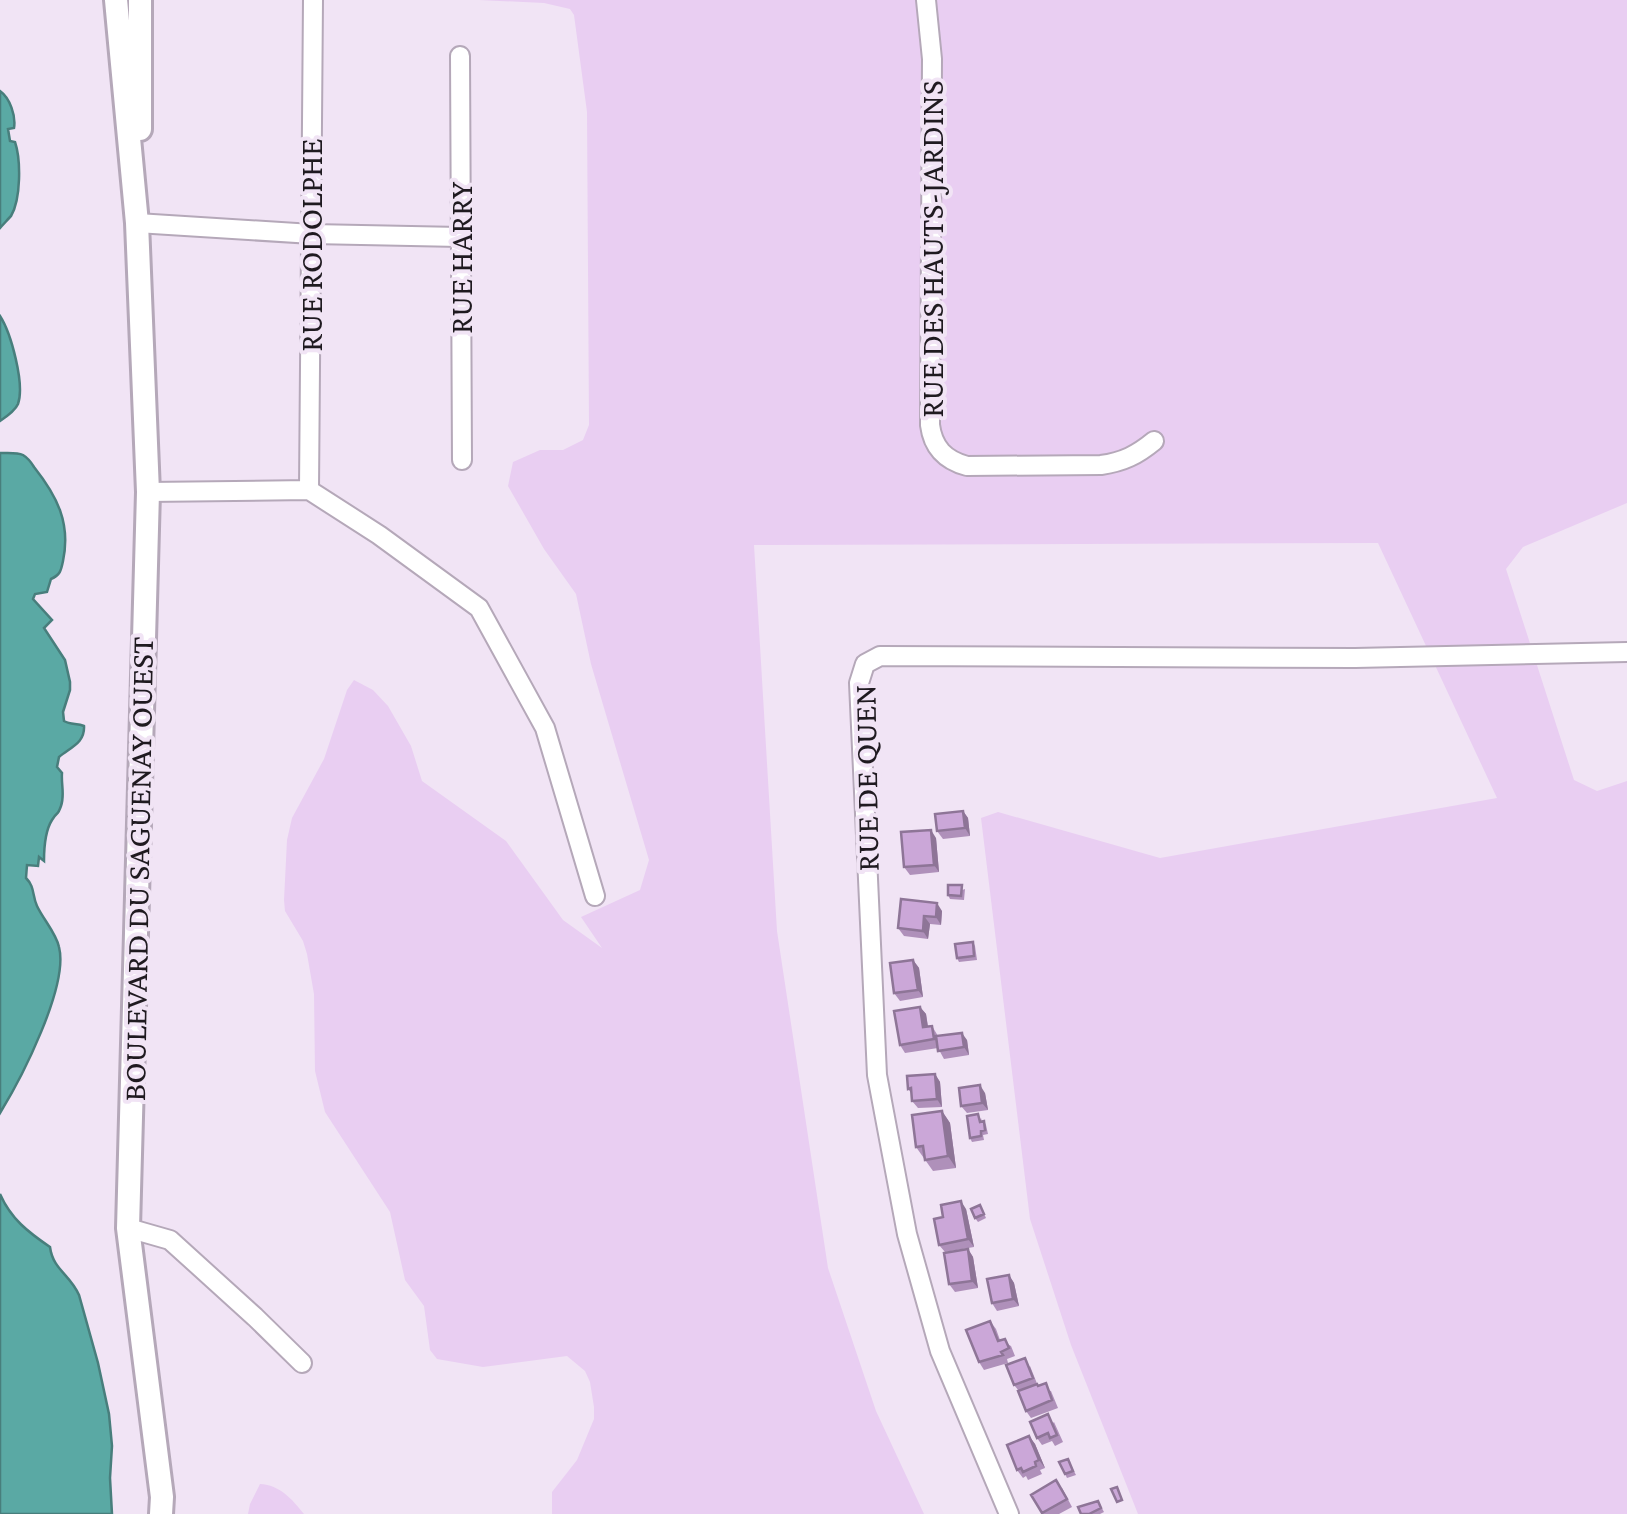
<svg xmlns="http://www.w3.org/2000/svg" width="1627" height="1514" viewBox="0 0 1627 1514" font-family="'Crimson Pro',serif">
<rect width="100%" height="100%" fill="#f1e4f5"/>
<path fill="#e9cef2" d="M 479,0 L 1627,0 L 1627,503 L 1523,547 L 1506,569 L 1574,780 L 1597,791 L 1627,781 L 1627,1514 L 1138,1514 L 1071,1345 L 1030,1219 L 981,818 L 998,812 L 1160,858 L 1497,798 L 1378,543 L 754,545 L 777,931 L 828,1268 L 876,1411 L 924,1514 L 552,1514 L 552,1492 L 577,1460 L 594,1419 L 594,1407 L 590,1382 L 585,1371 L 567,1356 L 483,1367 L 437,1359 L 430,1350 L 424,1306 L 405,1280 L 390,1212 L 325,1112 L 315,1071 L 314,994 L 307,954 L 303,941 L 285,911 L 284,900 L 287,840 L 292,818 L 324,759 L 347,690 L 354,680 L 373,690 L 388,706 L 411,746 L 422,781 L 506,841 L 563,920 L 602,948 L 581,917 L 640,890 L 649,860 L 591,664 L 576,594 L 544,549 L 508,486 L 513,462 L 540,450 L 563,450 L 583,440 L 589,425 L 587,112 L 574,15 L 570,9 L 544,3 Z
M 260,1484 C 280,1485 292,1499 304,1514 L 248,1514 L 250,1504 Z"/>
<path fill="#5aa9a4" stroke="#487e7c" stroke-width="2.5" d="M 0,91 C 10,98 16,116 14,128 L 8,129 L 10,141 L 15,142 C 21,160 21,199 11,216 C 10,217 1,227 0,228 Z
M 0,316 C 11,333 25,384 18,404 C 15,411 6,417 0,421 Z
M 0,453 C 7,453 17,452 23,455 C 28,458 31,462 34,467 C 57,496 71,523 63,561 C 61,571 60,575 51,579 L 47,592 L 35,594 L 33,599 L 52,620 L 44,628 L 65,660 L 70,682 L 70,690 L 63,712 L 64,721 C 71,725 77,723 84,726 C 85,743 71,747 59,757 L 57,767 L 62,773 C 61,785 65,795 61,806 C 57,817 59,809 52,820 C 45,831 44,847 44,861 L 39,857 L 38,866 L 27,865 L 26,878 C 35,887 32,895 37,906 C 43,919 56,933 59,947 C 69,986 21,1079 0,1113 Z
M 0,1194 C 11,1219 28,1232 50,1247 C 53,1270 70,1274 79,1295 L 98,1363 L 109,1414 L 112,1446 L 110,1478 L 112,1514 L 0,1514 Z"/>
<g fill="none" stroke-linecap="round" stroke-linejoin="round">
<g stroke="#b5a8b9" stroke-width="22">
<path id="minor" d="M 926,0 L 932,59 L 930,425 C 933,448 945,460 967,466 L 1101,465 C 1123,462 1137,455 1154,441
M 460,56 L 462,460
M 137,223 L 312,234 L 460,237
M 309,490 L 313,0
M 148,492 L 309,490 L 379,535 L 479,608 L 545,728 L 595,896
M 128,1228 L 170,1240 L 255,1317 L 302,1363
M 1009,1514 L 940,1351 L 907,1234 L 877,1075 L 859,683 L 865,664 L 880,656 L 1355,658 L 1627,652"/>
</g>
<g stroke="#b5a8b9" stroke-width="28">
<path id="major" d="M 116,0 L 137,223 L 148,492 L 128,1228 L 162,1497 L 161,1514
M 140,129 L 140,0"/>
</g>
<use href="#minor" stroke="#fff" stroke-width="18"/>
<use href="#major" stroke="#fff" stroke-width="22"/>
</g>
<path fill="#af90ba" d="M 963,811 L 968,818 L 970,836 L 943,839 L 937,831 Z
M 936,838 L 939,872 L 910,875 L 904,867 Z
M 965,889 L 964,900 L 950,899 L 948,895 Z
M 901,899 L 942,911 L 941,925 L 930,924 L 928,939 L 904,936 L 898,928 Z
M 973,942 L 975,946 L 977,960 L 959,962 L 957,958 Z
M 913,960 L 919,968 L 923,997 L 900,1001 L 894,993 Z
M 920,1007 L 926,1014 L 928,1026 L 932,1026 L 938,1036 L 967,1040 L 969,1055 L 944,1059 L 938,1048 L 905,1053 L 900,1045 Z
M 935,1074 L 940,1082 L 942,1107 L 918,1108 L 912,1101 L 912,1094 L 908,1089 Z
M 985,1093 L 988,1110 L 967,1113 L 961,1106 Z
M 942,1111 L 950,1123 L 956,1168 L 933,1171 L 916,1147 Z
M 981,1118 L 982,1122 L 984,1121 L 986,1125 L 988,1134 L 983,1135 L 984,1140 L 972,1142 L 970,1138 Z
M 980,1205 L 986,1218 L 978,1222 L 975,1218 Z
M 966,1209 L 974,1247 L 945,1252 L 939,1245 L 943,1217 Z
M 968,1249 L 973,1257 L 978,1288 L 955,1292 L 949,1284 Z
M 1009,1275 L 1014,1283 L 1019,1306 L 997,1311 L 992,1303 Z
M 990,1321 L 996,1329 L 1000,1340 L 1011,1346 L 1015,1356 L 1007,1359 L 1008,1363 L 984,1370 L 979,1362 Z
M 1030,1366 L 1038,1386 L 1051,1391 L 1058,1408 L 1031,1418 L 1026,1411 L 1019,1391 L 1014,1385 Z
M 1054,1422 L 1063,1442 L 1055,1446 L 1052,1441 L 1042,1445 L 1037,1438 Z
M 1029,1436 L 1035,1444 L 1045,1468 L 1040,1470 L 1042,1474 L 1028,1480 L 1026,1476 L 1023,1478 L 1017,1470 Z
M 1070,1463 L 1076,1475 L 1067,1478 L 1065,1474 Z
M 1062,1488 L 1072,1507 L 1059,1514 L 1042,1514 L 1031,1495 Z
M 1098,1501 L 1104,1512 L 1100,1514 L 1081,1514 Z"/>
<path fill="#8e7597" d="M 963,811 L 968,818 L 970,836 L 965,828 Z
M 931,830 L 936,838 L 939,872 L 934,865 Z
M 937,903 L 942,911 L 941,925 L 936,917 Z
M 924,916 L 930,924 L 928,939 L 923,931 Z
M 913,960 L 919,968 L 923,997 L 918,990 Z
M 920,1007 L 926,1014 L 929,1035 L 923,1027 Z
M 962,1033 L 967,1040 L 969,1055 L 964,1047 Z
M 935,1074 L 940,1082 L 942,1107 L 937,1099 Z
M 980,1085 L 985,1093 L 988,1110 L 982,1103 Z
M 942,1111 L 950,1123 L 956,1168 L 948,1156 Z
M 961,1201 L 966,1209 L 974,1247 L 968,1239 Z
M 968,1249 L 973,1257 L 978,1288 L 972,1281 Z
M 1009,1275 L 1014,1283 L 1019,1306 L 1013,1299 Z
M 1029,1436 L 1035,1444 L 1045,1468 L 1039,1460 Z"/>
<path fill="#cba7d8" stroke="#8e7597" stroke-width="2.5" d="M 963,811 L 965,828 L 937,831 L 935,814 Z
M 931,830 L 934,865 L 904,867 L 901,832 Z
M 948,885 L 962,885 L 961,896 L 948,895 Z
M 901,899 L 937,903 L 936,917 L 924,916 L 923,931 L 898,928 Z
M 973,942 L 974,956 L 957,958 L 955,944 Z
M 913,960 L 918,990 L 894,993 L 890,963 Z
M 920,1007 L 923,1027 L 932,1026 L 934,1039 L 900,1045 L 894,1011 Z
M 962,1033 L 964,1047 L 938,1051 L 936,1036 Z
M 935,1074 L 937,1099 L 912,1101 L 911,1088 L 908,1089 L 907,1076 Z
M 980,1085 L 982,1103 L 961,1106 L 959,1088 Z
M 942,1111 L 948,1156 L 925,1160 L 923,1146 L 916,1147 L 912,1115 Z
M 978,1114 L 980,1122 L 984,1121 L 985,1130 L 981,1131 L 981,1136 L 970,1138 L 967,1116 Z
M 961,1201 L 968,1239 L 939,1245 L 934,1219 L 943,1217 L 941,1205 Z
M 980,1205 L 984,1214 L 975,1218 L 971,1209 Z
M 968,1249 L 972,1281 L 949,1284 L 944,1253 Z
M 1009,1275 L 1013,1299 L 992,1303 L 987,1279 Z
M 990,1321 L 998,1341 L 1005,1339 L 1009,1348 L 1001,1352 L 1003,1355 L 979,1362 L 966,1330 Z
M 1025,1358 L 1033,1378 L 1014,1385 L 1006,1365 Z
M 1046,1383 L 1052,1400 L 1026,1411 L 1018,1391 L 1037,1384 L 1038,1386 Z
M 1048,1414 L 1057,1435 L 1050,1438 L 1048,1433 L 1037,1438 L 1030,1422 Z
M 1029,1436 L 1039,1460 L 1035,1462 L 1036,1466 L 1023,1472 L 1021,1468 L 1017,1470 L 1007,1445 Z
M 1068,1459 L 1073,1471 L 1065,1474 L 1059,1462 Z
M 1056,1480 L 1067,1499 L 1042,1513 L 1031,1495 Z
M 1117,1487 L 1122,1500 L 1117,1502 L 1111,1489 Z
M 1098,1501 L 1101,1508 L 1089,1514 L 1081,1514 L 1078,1507 Z"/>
<g text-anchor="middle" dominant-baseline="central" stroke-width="8" stroke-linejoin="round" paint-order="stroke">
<g font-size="32" fill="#1f1a20" stroke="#f1e4f5">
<text transform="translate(311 245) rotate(-90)">RUE RODOLPHE</text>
<text transform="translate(932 249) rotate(-90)">RUE DES HAUTS-JARDINS</text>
<text transform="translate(461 258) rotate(-90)">RUE HARRY</text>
<text transform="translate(866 778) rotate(-91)">RUE DE QUEN</text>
<text transform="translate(138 869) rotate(-89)">BOULEVARD DU SAGUENAY OUEST</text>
</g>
</g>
</svg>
